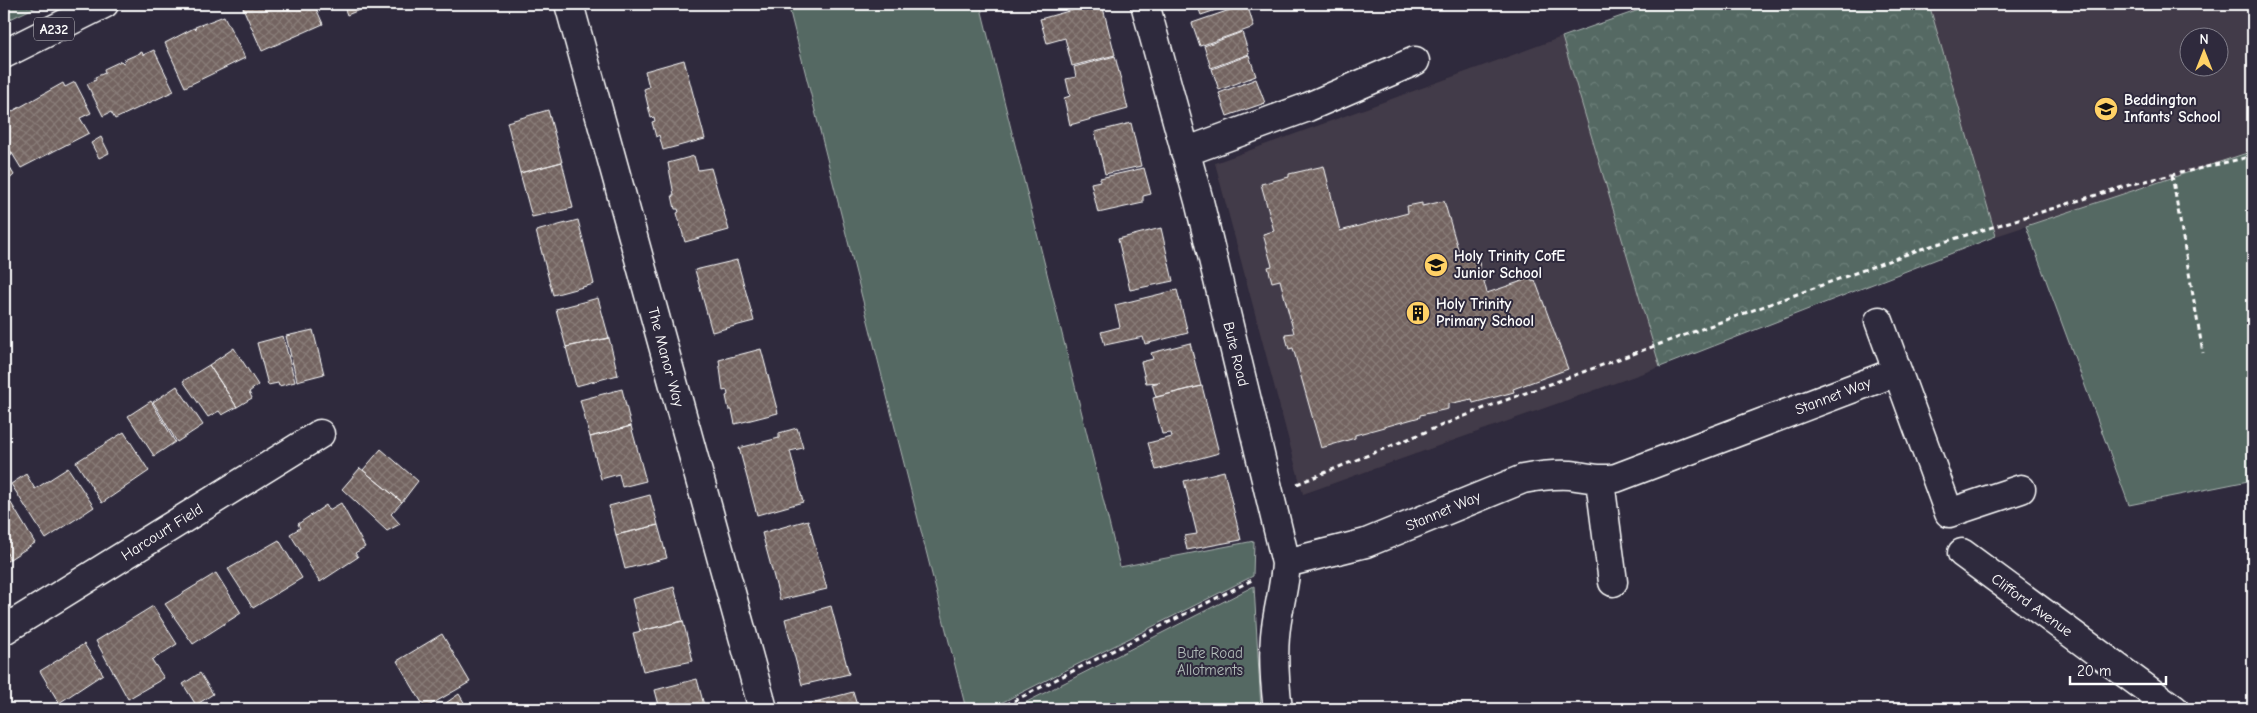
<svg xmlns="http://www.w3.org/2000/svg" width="2257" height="713" viewBox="0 0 2257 713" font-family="'Comic Neue',sans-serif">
<defs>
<pattern id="forest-crowns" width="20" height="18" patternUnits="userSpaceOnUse" patternTransform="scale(1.25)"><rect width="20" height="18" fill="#546963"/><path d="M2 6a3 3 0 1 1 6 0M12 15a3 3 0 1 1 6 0" fill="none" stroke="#6e807a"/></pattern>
<pattern id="building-cross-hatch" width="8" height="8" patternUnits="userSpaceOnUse" patternTransform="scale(1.25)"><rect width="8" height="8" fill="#736460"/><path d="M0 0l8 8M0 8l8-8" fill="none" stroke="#887b78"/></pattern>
</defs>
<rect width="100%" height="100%" fill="#2f2a3d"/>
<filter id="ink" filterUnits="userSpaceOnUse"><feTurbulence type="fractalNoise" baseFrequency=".02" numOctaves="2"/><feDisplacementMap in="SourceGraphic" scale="10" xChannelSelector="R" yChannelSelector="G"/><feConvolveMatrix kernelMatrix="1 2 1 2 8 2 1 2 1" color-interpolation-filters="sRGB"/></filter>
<g filter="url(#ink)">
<path fill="#433b48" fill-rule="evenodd" d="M 1929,4 L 2253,4 L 2253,151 L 1996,236 ZM 2190,38 L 2220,38 L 2220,68 L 2190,68 Z
M 1562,37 L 1660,367 L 1303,494 L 1215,163 Z"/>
<path fill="url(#forest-crowns)" stroke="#aab4b1" d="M 4,4 L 42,4 L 4,22 Z
M 1656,4 L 1929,4 L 1996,236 L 1660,367 L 1562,37 Z"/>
<path fill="#546963" stroke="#aab4b1" d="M 788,4 L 980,4 L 1120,567 L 1254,541 L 1253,576 L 989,709 L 966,709 Z
M 2253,151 L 2253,480 L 2129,505 L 2026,226 Z
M 1254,586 L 1261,709 L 1013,709 Z"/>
<path fill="url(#building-cross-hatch)" stroke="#fff" d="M 253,4 L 314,4 L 323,24 L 262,51 L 243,8 Z
M 343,4 L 374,4 L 347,15 Z
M 1094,4 L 1102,4 L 1115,55 L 1072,66 L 1065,38 L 1047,43 L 1040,19 Z
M 1197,4 L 1234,4 L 1201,15 Z
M 1247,4 L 1254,27 L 1200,46 L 1192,23 Z
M 224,16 L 245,58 L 185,87 L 165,43 L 194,28 L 196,30 L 195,27 Z
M 1242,32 L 1249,54 L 1211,68 L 1204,46 Z
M 154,50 L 174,91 L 115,119 L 111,112 L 103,116 L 87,84 L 96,80 L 95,77 L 105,73 L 104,69 L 121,61 L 123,63 L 125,62 L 124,60 L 142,52 L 143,55 Z
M 1249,55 L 1256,76 L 1219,90 L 1212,69 Z
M 1115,56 L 1128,109 L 1070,125 L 1064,98 L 1070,96 L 1066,79 L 1076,77 L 1074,67 Z
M 684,60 L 705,139 L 663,150 L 659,135 L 656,137 L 652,122 L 655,121 L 654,117 L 651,118 L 644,89 L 649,87 L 645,71 Z
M 1256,79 L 1265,103 L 1227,116 L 1219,93 Z
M 75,82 L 91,113 L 80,118 L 89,133 L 21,168 L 4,140 L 4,116 L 63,83 L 65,87 Z
M 548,110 L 562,162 L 520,173 L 507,122 Z
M 1131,123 L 1141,166 L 1105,174 L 1095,132 Z
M 101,137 L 109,153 L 99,158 L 91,143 Z
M 4,140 L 12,155 L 4,158 L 14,175 L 5,183 Z
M 694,156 L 698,170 L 711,168 L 729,230 L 685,242 L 677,213 L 679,212 L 678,209 L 675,209 L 672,195 L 674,195 L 668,163 Z
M 562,162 L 573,208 L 532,217 L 520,173 Z
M 1324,166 L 1340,231 L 1408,213 L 1407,206 L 1422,203 L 1422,206 L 1444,201 L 1461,259 L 1477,255 L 1487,293 L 1531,278 L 1531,281 L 1535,280 L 1568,369 L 1513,389 L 1514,392 L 1473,403 L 1472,399 L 1448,404 L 1448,409 L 1420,415 L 1420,417 L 1355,435 L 1355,438 L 1321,448 L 1293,348 L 1289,349 L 1285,334 L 1294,333 L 1280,280 L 1272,282 L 1268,267 L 1272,266 L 1263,234 L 1274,231 L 1261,184 L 1289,177 L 1289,174 Z
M 1144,168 L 1151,194 L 1143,196 L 1143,203 L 1098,213 L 1091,183 L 1100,181 L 1100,178 Z
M 578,220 L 594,284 L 553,295 L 536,231 Z
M 1161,228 L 1173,281 L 1130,290 L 1118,239 Z
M 737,260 L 754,321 L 712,332 L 695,270 Z
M 1177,290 L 1188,333 L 1145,344 L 1143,337 L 1105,345 L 1101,332 L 1120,327 L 1115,305 Z
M 598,298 L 609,338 L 566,347 L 556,309 Z
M 313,330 L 324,374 L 297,381 L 286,336 Z
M 283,336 L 295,382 L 279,386 L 278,383 L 268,385 L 257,343 Z
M 609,338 L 618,375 L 576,386 L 566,347 Z
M 1190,343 L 1201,386 L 1156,397 L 1152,384 L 1160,382 L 1146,383 L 1141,362 L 1153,359 L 1151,353 Z
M 234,348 L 258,385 L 249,392 L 252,398 L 237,407 L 209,365 Z
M 761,349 L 778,413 L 735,424 L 732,410 L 729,410 L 726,396 L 728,395 L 727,390 L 723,391 L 719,360 Z
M 209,365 L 237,407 L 222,415 L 219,411 L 208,417 L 183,381 Z
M 177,386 L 203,425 L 177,442 L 153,402 Z
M 1202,386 L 1219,453 L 1156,470 L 1148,443 L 1172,437 L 1171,433 L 1162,434 L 1153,398 Z
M 622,389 L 631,426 L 590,437 L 580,400 Z
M 151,401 L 175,442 L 154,456 L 128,416 Z
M 631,426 L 646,481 L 622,487 L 619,474 L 601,479 L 590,437 Z
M 797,428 L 803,448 L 790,451 L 803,502 L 757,515 L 739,448 L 779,438 L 779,433 Z
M 124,432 L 149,471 L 102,503 L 76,462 Z
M 381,449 L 418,481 L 402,502 L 363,470 Z
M 68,468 L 94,507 L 46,539 L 11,484 L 26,474 L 35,489 Z
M 360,468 L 402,502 L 391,514 L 400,524 L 387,531 L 342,489 Z
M 1224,471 L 1241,540 L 1187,550 L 1184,536 L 1197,534 L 1184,481 Z
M 650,495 L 658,525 L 616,535 L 609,506 Z
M 11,503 L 35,543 L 10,559 L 4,548 L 4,508 Z
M 341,503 L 365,547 L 355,553 L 358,557 L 320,582 L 290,534 L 300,528 L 298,524 L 326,505 L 329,510 Z
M 808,520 L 827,589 L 780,600 L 762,533 Z
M 658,525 L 667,558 L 625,569 L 616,535 Z
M 279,540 L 302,578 L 253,608 L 228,569 Z
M 4,548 L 10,559 L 4,563 Z
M 216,573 L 241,613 L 193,644 L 165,604 Z
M 674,587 L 683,621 L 640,631 L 632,599 Z
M 153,606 L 177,644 L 152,660 L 164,678 L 128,699 L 96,641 Z
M 831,606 L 849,674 L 802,685 L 785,619 Z
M 683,621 L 693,661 L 643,671 L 633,633 Z
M 442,634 L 470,682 L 425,708 L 397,661 Z
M 84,644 L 103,674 L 59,703 L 40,671 Z
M 200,673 L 213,694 L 196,705 L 183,684 Z
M 697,679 L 705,709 L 660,709 L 655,690 Z
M 853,692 L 858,709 L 809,709 L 807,704 Z
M 459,694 L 468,709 L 437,709 Z"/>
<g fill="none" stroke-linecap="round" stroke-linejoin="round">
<g stroke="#fff" stroke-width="31">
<path id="minor" d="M 569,4 L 763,709
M 1145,4 L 1199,201 L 1286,563 C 1285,587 1277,611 1275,636 C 1273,660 1275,685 1278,709
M 1185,152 L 1308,107 L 1415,61
M 1879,321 L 1949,513 L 2021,489
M 1600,481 L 1613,582
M 1962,553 L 2174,709
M 1286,563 L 1366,543 L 1523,479 C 1539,476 1553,474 1570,475 C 1587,477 1598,481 1616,478 L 1896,372
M 4,630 L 320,434"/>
</g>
<g stroke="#fff" stroke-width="31">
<path id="highway" d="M 4,54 L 104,4"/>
</g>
<path stroke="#fff" stroke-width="3" stroke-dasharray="5 4" stroke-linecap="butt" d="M 2172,175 L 2203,353
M 1297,484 L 1487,407 L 1921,249 L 2129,185 L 2253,156
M 998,709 L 1252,580"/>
<use href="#minor" stroke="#2f2a3d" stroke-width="28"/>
<use href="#highway" stroke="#2f2a3d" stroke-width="28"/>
</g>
</g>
<defs>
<g id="school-disc" transform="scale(1.25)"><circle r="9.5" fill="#ffd166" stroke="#2f2a3d"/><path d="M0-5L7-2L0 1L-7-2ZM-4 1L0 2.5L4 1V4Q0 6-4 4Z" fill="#111"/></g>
<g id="building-disc" transform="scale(1.25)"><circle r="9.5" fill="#ffd166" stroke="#2f2a3d"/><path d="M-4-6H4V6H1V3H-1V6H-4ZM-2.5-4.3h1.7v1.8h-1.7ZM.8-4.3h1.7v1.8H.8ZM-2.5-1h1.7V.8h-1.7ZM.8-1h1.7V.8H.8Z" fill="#111"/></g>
</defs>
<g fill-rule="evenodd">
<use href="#school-disc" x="2106" y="109"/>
<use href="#school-disc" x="1436" y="265"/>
<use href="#building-disc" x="1418" y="313"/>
</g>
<g text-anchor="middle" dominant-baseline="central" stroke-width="4" stroke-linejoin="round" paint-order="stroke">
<rect fill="#2f2a3d" stroke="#c1bfc5" stroke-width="1" x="34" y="17.5" width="40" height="23" rx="4"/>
<g font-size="14" font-weight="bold" fill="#fff">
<text x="54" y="29">A232</text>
</g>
<g font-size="15" font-weight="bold" fill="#fff" stroke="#2f2a3d" text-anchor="start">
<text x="2124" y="100">Beddington<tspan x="2124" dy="17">Infants' School</tspan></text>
<text x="1454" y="256">Holy Trinity CofE<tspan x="1454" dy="17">Junior School</tspan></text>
<text x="1436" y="304">Holy Trinity<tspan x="1436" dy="17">Primary School</tspan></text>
</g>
<g font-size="15" fill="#fff" stroke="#2f2a3d">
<text transform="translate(1236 354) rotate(76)">Bute Road</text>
<text transform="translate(666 357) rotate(75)">The Manor Way</text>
<text transform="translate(1833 396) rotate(-21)">Stannet Way</text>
<text transform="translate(1443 511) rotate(-23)">Stannet Way</text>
<text transform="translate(162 532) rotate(-32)">Harcourt Field</text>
<text transform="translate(2032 605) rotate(36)">Clifford Avenue</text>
</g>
<g font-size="15" fill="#b2bcb9" stroke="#2f2a3d">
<text x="1210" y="653">Bute Road<tspan x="1210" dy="17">Allotments</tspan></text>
</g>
</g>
<rect width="2257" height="713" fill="none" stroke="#2f2a3d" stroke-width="20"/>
<rect x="10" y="10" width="2237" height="693" fill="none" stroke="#fff" stroke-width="2" filter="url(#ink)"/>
<g transform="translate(2204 52)"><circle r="24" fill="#2f2a3d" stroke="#827f8b"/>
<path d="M0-4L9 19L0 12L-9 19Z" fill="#ffd166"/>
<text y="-8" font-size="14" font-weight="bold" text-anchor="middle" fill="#ffffff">N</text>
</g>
<path d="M2070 676v8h96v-8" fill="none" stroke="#ffffff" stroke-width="2.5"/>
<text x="2077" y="676" font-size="15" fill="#ffffff" stroke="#2f2a3d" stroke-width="4" paint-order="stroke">20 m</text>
</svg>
